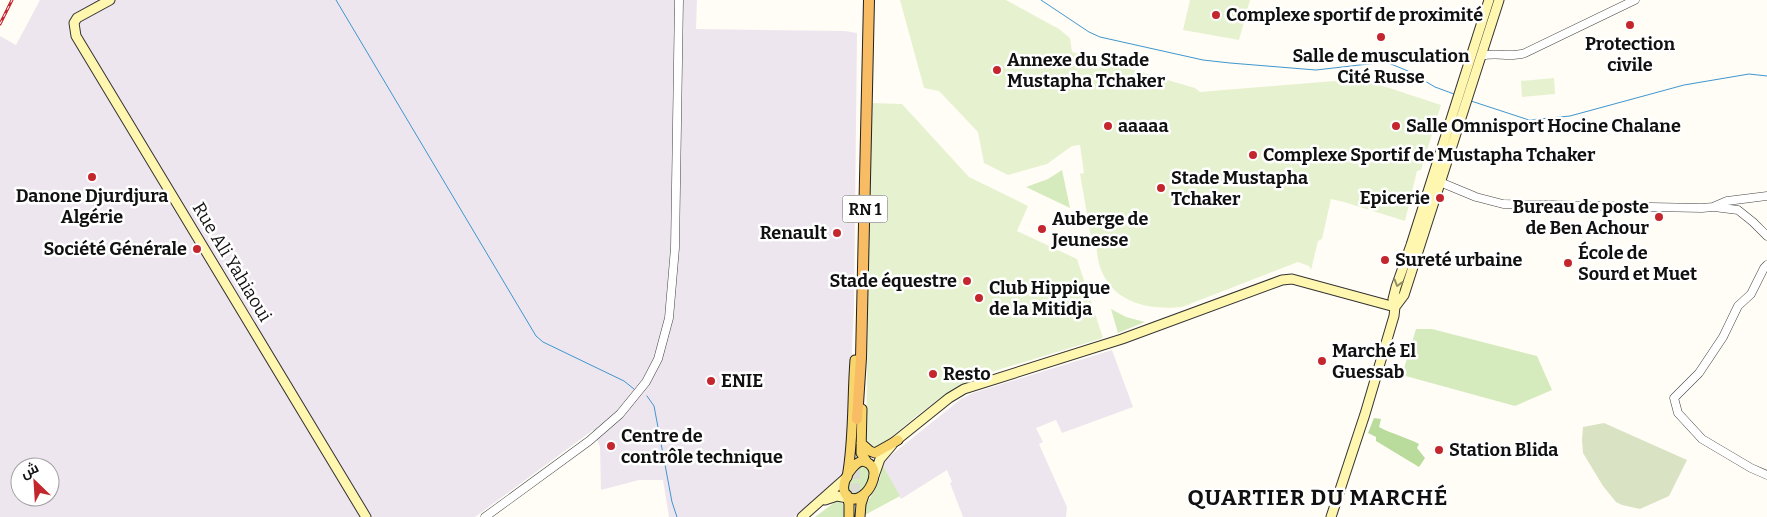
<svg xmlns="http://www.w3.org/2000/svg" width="1767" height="517" viewBox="0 0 1767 517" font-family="Bitter,Cairo,serif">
<rect width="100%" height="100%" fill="#fffdf5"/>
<path fill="#eee6ef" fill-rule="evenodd" d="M 40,0 L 697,0 L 696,29 L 845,31 L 857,33 L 854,305 L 847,456 L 845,471 L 838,481 L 794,517 L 669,517 L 663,480 L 639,480 L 601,490 L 600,447 L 593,430 L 475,517 L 0,517 L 0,36 L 16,45 ZM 20,467 L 50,467 L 50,497 L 20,497 Z
M 1112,350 L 1133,407 L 1062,433 L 1056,420 L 1036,428 L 1043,442 L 1039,444 L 1067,507 L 1066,517 L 963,517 L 950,483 L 952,482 L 947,470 L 901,499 L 882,464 L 885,460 L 961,399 L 973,393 Z"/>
<path fill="#d5ebbd" d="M 1062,170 L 1070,208 L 1026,187 L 1048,179 Z
M 1111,309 L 1126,317 L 1145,322 L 1118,333 Z
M 1416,329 L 1432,329 L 1537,356 L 1552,390 L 1515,406 L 1402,375 Z
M 862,464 L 869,468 L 871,475 L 865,491 L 857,496 L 848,492 C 846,479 850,471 862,464 Z
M 882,464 L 900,496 L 863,516 C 865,502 874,494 879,481 C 881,476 881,470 882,464 Z
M 838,501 L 843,504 L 845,517 L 815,517 L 835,502 Z"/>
<path fill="#b9dc9c" d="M 1374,418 L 1381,419 L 1379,427 C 1392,434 1406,437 1419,444 L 1417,448 L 1425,458 L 1419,467 L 1376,441 L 1376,437 L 1368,433 Z"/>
<path fill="#d9e3c4" d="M 1604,423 L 1687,460 L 1669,496 L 1640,509 L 1622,505 L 1616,502 L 1603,486 L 1583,453 L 1582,440 L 1583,427 Z"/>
<path fill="#e6f2cf" d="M 900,0 L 1006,0 L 1059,29 L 1070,38 L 1072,52 L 1195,88 L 1200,92 L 1334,81 L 1365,80 L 1441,105 L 1421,170 L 1417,171 L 1405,221 L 1344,202 L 1331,199 L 1322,239 L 1318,241 L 1311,270 L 1309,266 L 1298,262 L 1182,307 C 1150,310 1116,304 1102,272 C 1097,262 1097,248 1095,237 L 1091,237 L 1080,174 L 1084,173 L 1080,145 L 1072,146 L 1047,164 L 1008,175 L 984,163 L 978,132 L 939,91 L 924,88 Z
M 1190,0 L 1250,0 L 1239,40 L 1183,30 Z
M 1554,78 L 1555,94 L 1522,97 L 1521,81 Z
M 871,103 L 902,104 L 969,177 L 1028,206 L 1017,231 L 1077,259 L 1103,338 L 978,376 C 941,393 911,421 879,447 L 873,449 L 866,444 Z"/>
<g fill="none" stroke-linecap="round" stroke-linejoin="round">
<path stroke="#3f96cf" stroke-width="1" d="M 336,0 L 536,336 L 543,342 L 624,381 L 634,389
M 1041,0 L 1089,32 L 1100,37 L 1203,60 L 1230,63 L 1316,70 L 1386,62 L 1408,71 L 1435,87 L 1454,94
M 1471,101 L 1529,120 L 1570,116 L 1684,85 L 1749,74 L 1767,76
M 647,396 L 654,406 L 672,502 L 677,517"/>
<path stroke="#dbdad3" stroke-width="9" stroke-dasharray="9 4.5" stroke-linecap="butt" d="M 855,506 L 856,449"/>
<g stroke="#444" stroke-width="9">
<path id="tertiary" d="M 1481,56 C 1496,52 1510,58 1525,53 L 1635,0
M 1435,180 L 1476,197 L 1503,204 L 1702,208 L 1713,207 L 1727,201 L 1767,196
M 1714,207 L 1738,210 L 1753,222 L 1767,236
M 1767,265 L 1764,268 L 1751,294 L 1738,306 L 1723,337 L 1699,373 L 1674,398 L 1678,413 L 1702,439 L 1751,468 L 1767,475
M 485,517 L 589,441 L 620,414 L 646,382 L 658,359 L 669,318 L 675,248 L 679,0"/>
</g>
<g stroke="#333" stroke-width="11">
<path id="secondary" d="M 110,0 L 77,18 L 74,23 L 76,36 L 366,517
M 1395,307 L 1404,295 L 1499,0
M 893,443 L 949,398 L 964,389 L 1122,339 L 1282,280 L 1292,279 L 1303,282 L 1395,307
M 874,476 L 880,459 L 892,445
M 825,500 L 837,496 L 853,499
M 802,517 L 847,477
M 1331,517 L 1365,414 L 1394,316 L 1395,307 L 1393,299 L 1396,287 L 1411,245 L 1489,0"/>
</g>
<g stroke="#222" stroke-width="11">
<path id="primary" d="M 862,409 L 861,453 L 867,462
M 861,443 L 870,451 L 875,453 L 898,440
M 862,461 C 888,465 866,505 850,498 C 835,491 850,464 862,461 Z
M 847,477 C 854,441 852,398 855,360
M 847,495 L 849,504 L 849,517
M 860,517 L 861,504 L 864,495"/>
</g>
<g stroke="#222" stroke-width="12">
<path id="trunk" d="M 857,419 L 861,358 L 869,0"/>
</g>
<use href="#tertiary" stroke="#fff" stroke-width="8"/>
<use href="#secondary" stroke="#fff6b0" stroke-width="9"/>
<use href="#primary" stroke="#f9d66b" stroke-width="9"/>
<use href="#trunk" stroke="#f7bc64" stroke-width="10"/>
<g stroke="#c4262e" stroke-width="3">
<path id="rail" d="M 0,24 L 12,0"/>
</g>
<use href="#rail" stroke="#fff" stroke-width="1" stroke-dasharray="4" stroke-linecap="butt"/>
</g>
<defs><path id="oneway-chevron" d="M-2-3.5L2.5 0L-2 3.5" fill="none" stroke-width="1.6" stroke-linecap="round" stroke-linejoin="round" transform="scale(1.25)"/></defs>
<use stroke="#948f68" href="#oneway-chevron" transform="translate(1398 283) rotate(107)"/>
<g fill="#c4262e" stroke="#fff" stroke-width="2">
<circle cx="1216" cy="15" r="5"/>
<circle cx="1630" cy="25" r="5"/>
<circle cx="1381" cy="37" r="5"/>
<circle cx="997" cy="70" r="5"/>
<circle cx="1108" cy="126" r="5"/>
<circle cx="1396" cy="126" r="5"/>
<circle cx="1253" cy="155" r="5"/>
<circle cx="92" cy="177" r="5"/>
<circle cx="1161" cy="188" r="5"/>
<circle cx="1440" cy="198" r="5"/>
<circle cx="1659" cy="217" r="5"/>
<circle cx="1042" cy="229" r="5"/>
<circle cx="837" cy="233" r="5"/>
<circle cx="197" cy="249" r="5"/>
<circle cx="1385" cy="260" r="5"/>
<circle cx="1568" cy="263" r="5"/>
<circle cx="967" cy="281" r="5"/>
<circle cx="979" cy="298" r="5"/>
<circle cx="1322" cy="361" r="5"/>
<circle cx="933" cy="374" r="5"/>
<circle cx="711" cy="381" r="5"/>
<circle cx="611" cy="446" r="5"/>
<circle cx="1439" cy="450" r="5"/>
</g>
<g text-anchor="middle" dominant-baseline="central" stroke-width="5" stroke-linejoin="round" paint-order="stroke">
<rect fill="#fff" stroke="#585858" stroke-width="1" x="842.5" y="195.5" width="45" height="27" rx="4"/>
<g font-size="16" font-weight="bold" fill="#111">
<text x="865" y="209">RN 1</text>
</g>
<g font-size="18" font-weight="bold" fill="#111" stroke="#fff" text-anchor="start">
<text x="1226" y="15">Complexe sportif de proximité</text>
<text x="1630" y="44" text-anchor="middle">Protection<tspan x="1630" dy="21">civile</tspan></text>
<text x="1381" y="56" text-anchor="middle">Salle de musculation<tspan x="1381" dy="21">Cité Russe</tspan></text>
<text x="1007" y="60">Annexe du Stade<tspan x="1007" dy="21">Mustapha Tchaker</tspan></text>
<text x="1118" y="126">aaaaa</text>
<text x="1406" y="126">Salle Omnisport Hocine Chalane</text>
<text x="1263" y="155">Complexe Sportif de Mustapha Tchaker</text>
<text x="1171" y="178">Stade Mustapha<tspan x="1171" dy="21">Tchaker</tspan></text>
<text x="92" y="196" text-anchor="middle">Danone Djurdjura<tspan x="92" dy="21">Algérie</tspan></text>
<text x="1430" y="198" text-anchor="end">Epicerie</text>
<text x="1649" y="207" text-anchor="end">Bureau de poste<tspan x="1649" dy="21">de Ben Achour</tspan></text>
<text x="1052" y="219">Auberge de<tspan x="1052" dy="21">Jeunesse</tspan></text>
<text x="827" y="233" text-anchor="end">Renault</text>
<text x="187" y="249" text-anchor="end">Société Générale</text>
<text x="1578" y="253">École de<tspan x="1578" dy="21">Sourd et Muet</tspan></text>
<text x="1395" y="260">Sureté urbaine</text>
<text x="957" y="281" text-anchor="end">Stade équestre</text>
<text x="989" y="288">Club Hippique<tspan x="989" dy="21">de la Mitidja</tspan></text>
<text x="1332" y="351">Marché El<tspan x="1332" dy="21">Guessab</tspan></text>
<text x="943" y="374">Resto</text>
<text x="721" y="381">ENIE</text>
<text x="621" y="436">Centre de<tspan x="621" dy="21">contrôle technique</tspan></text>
<text x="1449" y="450">Station Blida</text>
</g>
<g font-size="18" fill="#111" stroke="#fff">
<text transform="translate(232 262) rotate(59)">Rue Ali Yahiaoui</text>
</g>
<g font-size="22" font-weight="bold" letter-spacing="1" fill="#111" stroke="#fff">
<text x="1318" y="497">QUARTIER DU MARCHÉ</text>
</g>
</g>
<g transform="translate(35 482) rotate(335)"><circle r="24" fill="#ffffff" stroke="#a0a0a0"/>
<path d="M0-4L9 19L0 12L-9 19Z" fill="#c4262e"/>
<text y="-8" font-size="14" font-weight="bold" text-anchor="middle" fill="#111111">ش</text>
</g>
</svg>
